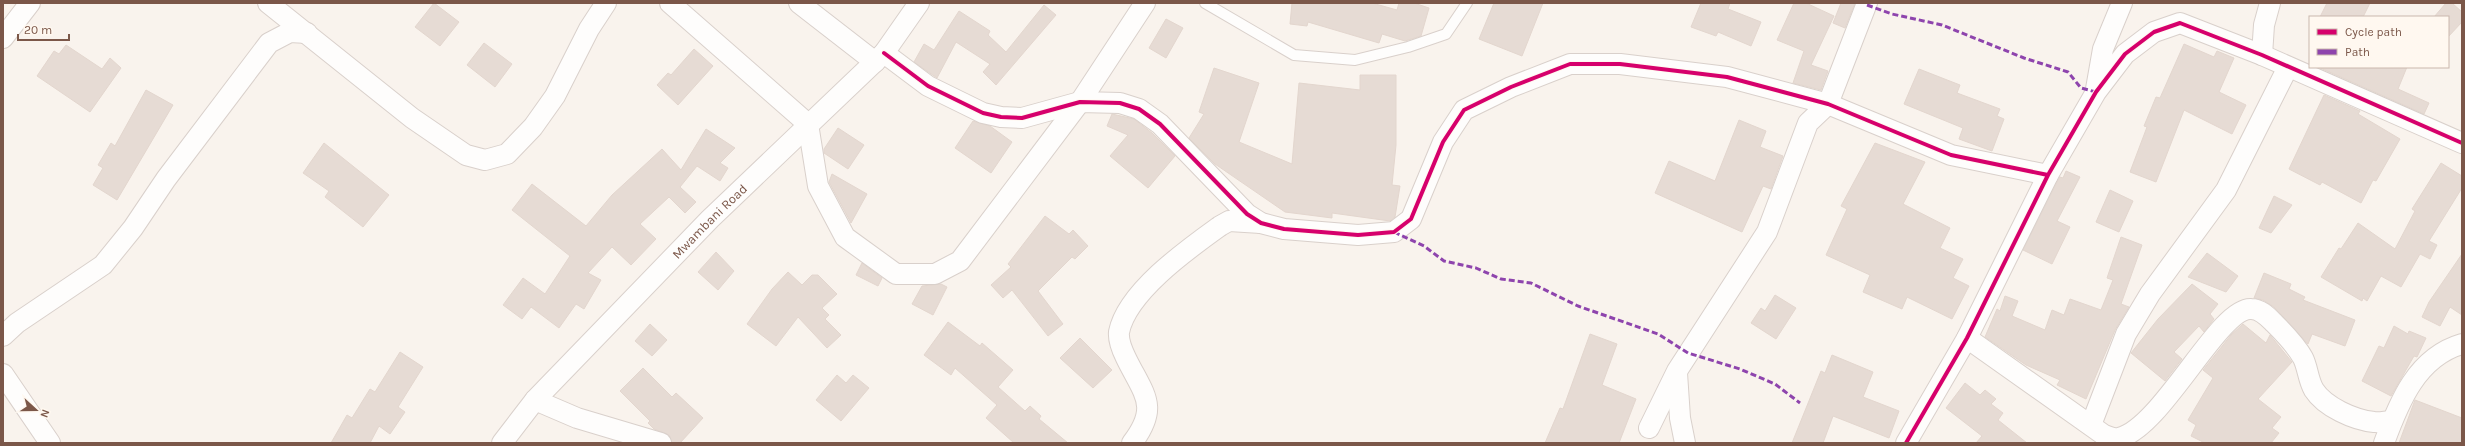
<svg xmlns="http://www.w3.org/2000/svg" width="2465" height="446" viewBox="0 0 2465 446" font-family="Karla,sans-serif">
<rect width="100%" height="100%" fill="#f9f3ed"/>
<path fill="#e6dbd4" stroke="#e3d6ce" d="M 434,3 L 459,22 L 440,46 L 415,27 Z
M 1292,3 L 1372,3 L 1397,10 L 1399,3 L 1414,3 L 1429,8 L 1421,36 L 1405,41 L 1382,34 L 1379,43 L 1308,22 L 1307,26 L 1290,24 Z
M 1494,3 L 1543,3 L 1522,56 L 1479,39 Z
M 1701,3 L 1730,3 L 1728,9 L 1761,22 L 1751,46 L 1718,32 L 1716,36 L 1691,27 Z
M 1794,3 L 1806,3 L 1834,16 L 1811,65 L 1828,71 L 1821,90 L 1793,83 L 1804,51 L 1777,40 Z
M 1841,3 L 1855,3 L 1845,28 L 1833,23 Z
M 2327,3 L 2370,3 L 2363,17 L 2320,17 Z
M 2446,3 L 2452,3 L 2462,12 L 2462,22 L 2448,37 L 2448,17 L 2434,17 Z
M 1044,5 L 1056,15 L 996,85 L 983,72 L 990,64 L 956,42 L 937,78 L 914,62 L 924,44 L 934,50 L 959,11 L 990,31 L 988,35 L 1006,52 Z
M 1166,19 L 1183,28 L 1166,58 L 1149,48 Z
M 484,43 L 512,64 L 495,87 L 467,65 Z
M 2184,44 L 2214,57 L 2217,51 L 2234,58 L 2219,92 L 2246,105 L 2232,134 L 2184,110 L 2156,182 L 2130,172 L 2147,127 L 2144,126 L 2156,97 L 2160,98 Z
M 66,45 L 102,69 L 110,58 L 121,68 L 90,112 L 37,76 L 54,51 L 59,54 Z
M 694,49 L 713,66 L 678,105 L 657,85 L 668,73 L 671,75 Z
M 2318,67 L 2407,67 L 2398,89 L 2429,103 L 2424,114 Z
M 1214,68 L 1259,83 L 1239,142 L 1292,164 L 1299,83 L 1360,90 L 1360,75 L 1396,75 L 1396,145 L 1392,185 L 1400,186 L 1395,217 L 1390,221 L 1332,213 L 1332,218 L 1285,212 L 1215,164 L 1189,138 L 1204,114 L 1199,112 Z
M 1919,69 L 1960,85 L 1957,93 L 2000,109 L 1997,116 L 2004,119 L 1992,151 L 1959,139 L 1963,128 L 1904,104 Z
M 146,90 L 173,105 L 117,200 L 93,185 L 103,168 L 98,165 L 111,143 L 115,146 Z
M 2324,95 L 2360,111 L 2358,114 L 2400,139 L 2376,181 L 2373,180 L 2361,203 L 2322,182 L 2320,185 L 2289,169 Z
M 1112,114 L 1134,119 L 1152,133 L 1175,156 L 1148,188 L 1110,156 L 1128,135 L 1107,126 Z
M 1739,120 L 1766,131 L 1760,147 L 1783,156 L 1771,189 L 1763,186 L 1742,232 L 1655,193 L 1669,161 L 1715,181 Z
M 973,121 L 990,126 L 1012,142 L 991,173 L 955,148 Z
M 838,128 L 864,145 L 848,169 L 824,153 L 824,149 Z
M 706,129 L 735,148 L 720,163 L 728,168 L 720,181 L 697,166 L 680,187 L 696,202 L 685,213 L 669,197 L 640,224 L 656,239 L 631,265 L 612,247 L 588,273 L 601,280 L 584,309 L 576,304 L 559,328 L 531,307 L 522,319 L 503,305 L 523,278 L 545,294 L 570,256 L 512,210 L 532,184 L 586,226 L 612,195 L 662,149 L 681,170 Z
M 324,143 L 389,195 L 363,227 L 325,197 L 329,191 L 303,173 Z
M 1875,143 L 1925,162 L 1903,204 L 1950,228 L 1940,248 L 1963,259 L 1953,278 L 1969,286 L 1952,319 L 1907,297 L 1902,309 L 1863,292 L 1870,275 L 1826,255 L 1847,209 L 1841,206 Z
M 2441,163 L 2462,176 L 2462,188 L 2429,241 L 2437,245 L 2430,259 L 2420,254 L 2401,287 L 2381,276 L 2367,301 L 2363,298 L 2362,301 L 2321,277 L 2339,248 L 2341,249 L 2358,223 L 2395,249 L 2415,211 L 2412,209 Z
M 2066,171 L 2080,177 L 2057,221 L 2070,227 L 2052,264 L 2023,250 L 2058,180 L 2060,177 L 2063,178 Z
M 832,174 L 867,194 L 851,223 L 829,182 Z
M 2110,190 L 2133,201 L 2119,232 L 2096,222 Z
M 2274,196 L 2292,205 L 2271,233 L 2259,228 Z
M 1045,216 L 1069,234 L 1073,230 L 1088,246 L 1075,259 L 1072,257 L 1038,291 L 1063,324 L 1048,336 L 1012,290 L 1003,298 L 991,285 L 1011,267 L 1008,264 Z
M 2121,237 L 2142,245 L 2121,304 L 2129,307 L 2115,330 L 2086,399 L 2057,385 L 2060,380 L 2026,365 L 1985,337 L 1997,309 L 2000,311 L 2005,296 L 2018,301 L 2012,316 L 2045,330 L 2052,310 L 2064,315 L 2070,299 L 2101,310 L 2113,280 L 2107,278 Z
M 716,252 L 734,271 L 718,290 L 698,272 Z
M 2207,253 L 2238,276 L 2226,292 L 2188,277 Z
M 2462,254 L 2462,315 L 2450,307 L 2440,326 L 2422,317 L 2429,302 Z
M 862,263 L 882,278 L 878,286 L 856,275 Z
M 788,272 L 802,285 L 812,275 L 818,275 L 837,294 L 822,308 L 829,315 L 825,319 L 841,335 L 827,348 L 798,317 L 776,346 L 747,324 L 772,289 Z
M 2264,273 L 2291,284 L 2289,289 L 2305,297 L 2303,300 L 2355,320 L 2345,346 L 2312,334 L 2308,344 L 2274,307 L 2263,300 L 2254,298 Z
M 941,284 L 947,287 L 933,315 L 912,304 L 922,286 Z
M 2192,284 L 2218,304 L 2210,314 L 2214,319 L 2204,332 L 2199,326 L 2174,352 L 2182,359 L 2165,381 L 2131,353 L 2158,319 Z
M 1775,295 L 1796,308 L 1776,339 L 1751,323 L 1761,308 L 1765,311 Z
M 948,322 L 980,346 L 982,343 L 1013,370 L 998,387 L 1025,411 L 1030,406 L 1041,416 L 1039,419 L 1068,443 L 1014,443 L 986,418 L 997,405 L 955,368 L 951,375 L 924,355 Z
M 650,324 L 667,340 L 652,356 L 635,341 Z
M 2243,324 L 2266,343 L 2270,335 L 2292,362 L 2258,399 L 2281,417 L 2272,428 L 2279,433 L 2271,443 L 2205,443 L 2191,436 L 2196,425 L 2188,420 L 2213,378 L 2203,370 L 2231,335 Z
M 2394,326 L 2408,334 L 2409,331 L 2426,338 L 2417,357 L 2414,356 L 2391,396 L 2362,381 L 2379,346 L 2384,348 Z
M 1590,334 L 1617,344 L 1602,385 L 1636,399 L 1619,443 L 1545,443 L 1560,408 L 1563,409 Z
M 1080,338 L 1112,370 L 1093,388 L 1060,358 Z
M 400,352 L 423,367 L 398,407 L 405,412 L 390,434 L 379,426 L 370,443 L 331,443 L 347,415 L 352,418 L 370,389 L 375,392 Z
M 1832,355 L 1873,372 L 1863,397 L 1899,411 L 1889,438 L 1833,416 L 1823,443 L 1792,443 L 1821,371 L 1825,373 Z
M 643,368 L 672,397 L 676,393 L 703,418 L 680,443 L 672,443 L 669,435 L 654,429 L 648,423 L 650,421 L 620,391 Z
M 837,375 L 846,383 L 853,375 L 869,388 L 841,421 L 816,400 Z
M 1965,383 L 1980,395 L 1985,390 L 1996,399 L 1991,404 L 2003,413 L 1998,420 L 2027,443 L 1976,443 L 1982,436 L 1946,408 Z
M 2415,400 L 2462,418 L 2462,443 L 2399,443 Z"/>
<g fill="none" stroke-linecap="round" stroke-linejoin="round">
<g stroke="#d9d0cb" stroke-width="12">
<path id="lane" d="M 1205,3 L 1294,55 L 1355,60 L 1408,47 L 1446,34 L 1467,3"/>
</g>
<g stroke="#d9d0cb" stroke-width="22">
<g id="street">
<path d="M 268,3 L 412,118 L 466,155 L 485,160 L 507,154 L 533,127 L 555,96 L 589,29 L 606,3"/>
<path d="M 670,3 L 808,124 L 818,186 L 845,237 L 896,274 L 935,274 L 960,261 L 1080,102 L 1145,3"/>
<path d="M 799,3 L 875,62"/>
<path d="M 3,38 L 30,3"/>
<path d="M 884,53 L 928,86 L 983,113 L 1001,117 L 1022,118 L 1080,102 L 1120,103 L 1139,109 L 1160,124 L 1247,214 L 1261,223 L 1284,229 L 1358,235 L 1394,232 L 1411,219 L 1443,142 L 1464,110 L 1511,87 L 1570,64 L 1620,64 L 1727,77 L 1828,104 L 1951,155 L 2048,175"/>
<path d="M 2262,55 L 2264,25 L 2270,3"/>
<path d="M 2096,89 L 2103,49 L 2122,3"/>
<path d="M 3,336 L 17,323 L 103,265 L 133,228 L 166,179 L 269,43 L 290,32 L 307,33"/>
<path d="M 1967,338 L 2104,435 C 2108,436 2114,439 2119,438 C 2162,428 2219,307 2251,309 C 2261,309 2268,317 2274,323 C 2284,333 2296,345 2303,358 C 2308,368 2308,380 2314,390 C 2325,407 2354,420 2374,422 C 2380,423 2386,421 2392,421"/>
<path d="M 1677,373 L 1680,418 L 1685,443"/>
<path d="M 3,374 L 50,443"/>
<path d="M 535,400 L 577,418 L 661,443"/>
<path d="M 2091,425 L 2126,334 L 2150,294 L 2226,190 L 2288,67"/>
<path d="M 1649,428 L 1677,371 L 1767,232 L 1808,123 L 1828,104 L 1867,3"/>
<path id="s1" d="M 502,443 L 535,400 L 710,219 L 884,53 L 919,3"/>
<path d="M 1132,443 C 1160,406 1144,395 1126,358 C 1122,350 1118,341 1119,332 C 1127,292 1188,249 1220,226 L 1229,221 L 1261,223"/>
<path d="M 1906,443 L 1967,338 L 2048,175 L 2096,92 L 2125,54 L 2154,32 L 2180,23 L 2262,55 L 2462,143"/>
<path d="M 2384,443 C 2399,402 2417,357 2462,344"/>
</g>
</g>
<use href="#lane" stroke="#fefdfc" stroke-width="10"/>
<use href="#street" stroke="#fefdfc" stroke-width="20"/>
<path stroke="#8e44ad" stroke-width="3" stroke-dasharray="6 3" stroke-linecap="butt" d="M 1867,5 L 1892,14 L 1942,25 L 2024,58 L 2068,72 L 2081,88 L 2096,92
M 1394,232 L 1424,246 L 1444,261 L 1476,268 L 1501,279 L 1531,283 L 1578,306 L 1658,334 L 1688,353 L 1740,369 L 1775,384 L 1800,403"/>
<g stroke="#fff8f0" stroke-width="6">
<path id="cycleway" d="M 884,53 L 928,86 L 983,113 L 1001,117 L 1022,118 L 1080,102 L 1120,103 L 1139,109 L 1160,124 L 1247,214 L 1261,223 L 1284,229 L 1358,235 L 1394,232 L 1411,219 L 1443,142 L 1464,110 L 1511,87 L 1570,64 L 1620,64 L 1727,77 L 1828,104 L 1951,155 L 2048,175
M 1906,443 L 1967,338 L 2048,175 L 2096,92 L 2125,54 L 2154,32 L 2180,23 L 2262,55 L 2462,143"/>
</g>
<use href="#cycleway" stroke="#d6006c" stroke-width="4"/>
</g>
<g text-anchor="middle" dominant-baseline="central" stroke-width="3" stroke-linejoin="round" paint-order="stroke">
<g font-size="13" fill="#7b5749" stroke="#fff8f0">
<text stroke="none"><textPath href="#s1" startOffset="304">Mwambani Road</textPath></text>
</g>
</g>
<rect width="2465" height="446" fill="none" stroke="#7b5749" stroke-width="8"/>
<rect x="2309" y="16" width="140" height="52" fill="#fff8f0" stroke="#cab8ad"/>
<rect x="2317" y="29" width="20" height="6" fill="#d6006c" stroke="#cab8ad"/>
<text x="2345" y="36" font-size="12" fill="#7b5749">Cycle path</text>
<rect x="2317" y="49" width="20" height="6" fill="#8e44ad" stroke="#cab8ad"/>
<text x="2345" y="56" font-size="12" fill="#7b5749">Path</text>
<g transform="translate(36 410) rotate(111)" stroke="#fff8f0" stroke-width="3" paint-order="stroke">
<path d="M0-3L7 15L0 10L-7 15Z" fill="#7b5749"/>
<text y="-6" font-size="11" font-weight="bold" text-anchor="middle" fill="#7b5749">N</text>
</g>
<path d="M18 34v6h51v-6" fill="none" stroke="#7b5749" stroke-width="2"/>
<text x="24" y="34" font-size="12" fill="#7b5749" stroke="#fff8f0" stroke-width="3" paint-order="stroke">20 m</text>
</svg>
